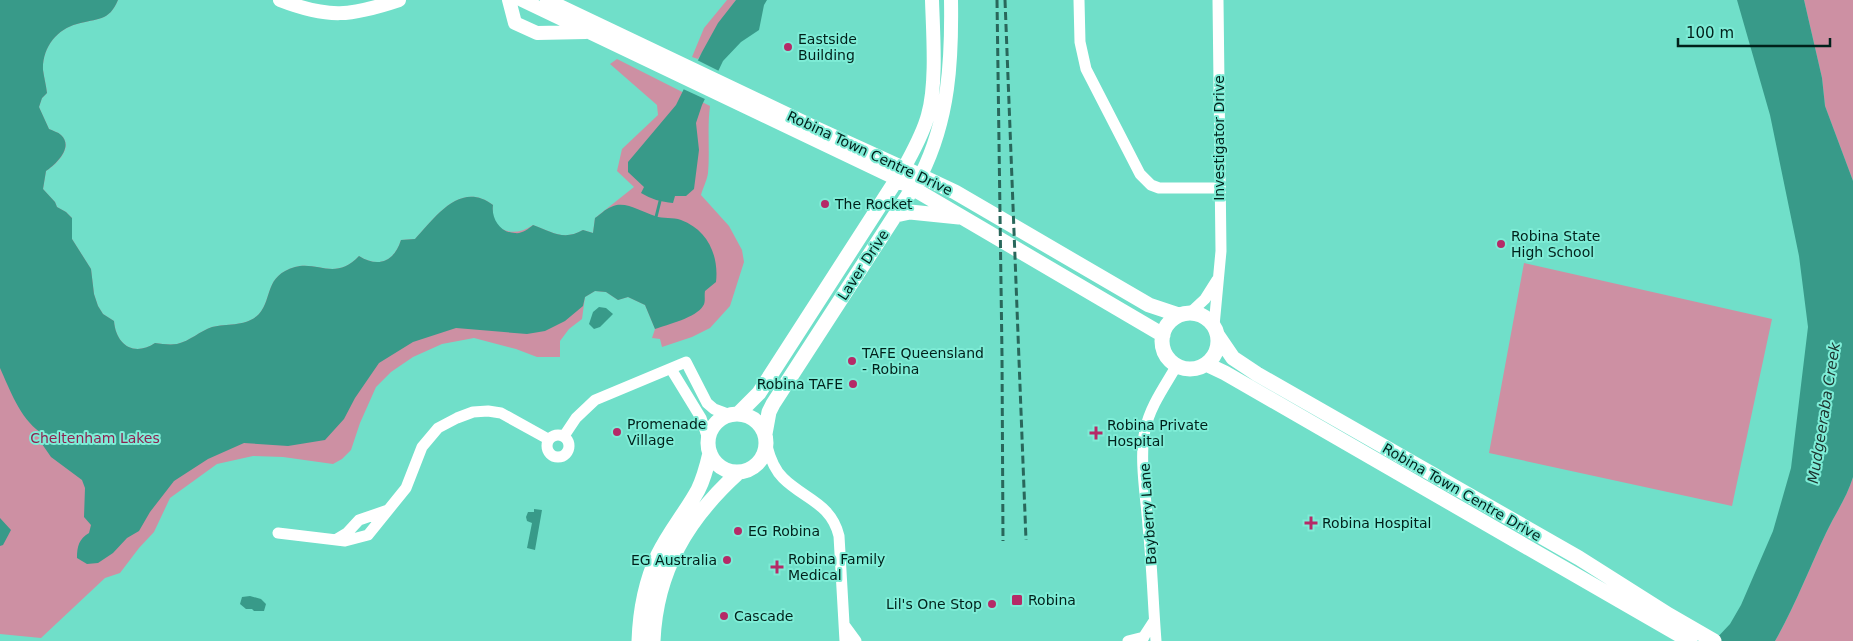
<svg xmlns="http://www.w3.org/2000/svg" width="1853" height="641" viewBox="0 0 1853 641" font-family="'DejaVu Sans',sans-serif">
<rect width="100%" height="100%" fill="#70dfc9"/>
<path fill="#cd90a3" d="M 0,0 L 118,0 C 109,22 97,18 77,24 C 57,29 42,48 43,70 C 44,77 46,85 47,93 L 42,98 L 39,107 L 49,129 C 53,131 58,132 61,135 C 74,147 57,164 46,171 L 43,189 L 55,202 L 57,207 L 66,212 L 72,218 L 72,239 L 91,269 L 94,294 L 98,306 L 103,314 L 114,321 C 116,345 134,357 155,343 C 162,344 170,345 177,344 C 190,341 200,331 212,327 C 228,323 246,327 259,314 C 273,298 264,276 295,267 C 318,261 336,281 359,256 C 378,268 394,262 401,240 L 415,239 C 435,218 460,180 493,205 C 489,231 513,239 533,225 C 552,232 564,241 583,230 L 593,233 L 595,218 L 634,187 L 617,171 L 622,149 L 658,115 L 657,105 L 610,64 L 617,59 L 710,106 C 707,128 710,151 708,173 C 707,180 703,188 701,195 L 729,226 L 742,250 L 744,262 L 730,306 L 710,328 L 692,337 L 662,347 L 660,339 L 652,338 L 655,329 L 645,305 L 628,297 L 618,300 L 606,292 L 595,291 L 585,297 L 582,319 L 569,329 L 560,341 L 560,357 L 537,357 L 516,349 L 474,338 L 442,344 L 413,357 L 391,372 L 376,387 L 360,423 L 351,450 L 342,459 L 333,464 L 283,457 L 253,456 L 217,464 L 170,498 L 154,532 L 139,548 L 120,573 L 105,578 L 41,638 L 0,634 Z
M 727,0 L 736,0 L 698,59 L 692,57 L 704,28 Z
M 1804,0 L 1853,0 L 1853,181 L 1825,106 L 1822,78 Z
M 1524,263 L 1772,319 L 1732,506 L 1489,453 Z
M 1853,477 L 1853,641 L 1775,641 C 1795,606 1809,569 1826,533 C 1835,514 1847,497 1853,477 Z"/>
<path fill="#389a89" d="M 0,0 L 118,0 C 109,22 97,18 77,24 C 57,29 42,48 43,70 C 44,77 46,85 47,93 L 42,98 L 39,107 L 49,129 C 53,131 58,132 61,135 C 74,147 56,164 46,171 L 43,189 L 55,202 L 57,207 L 66,212 L 72,218 L 72,239 L 91,269 L 94,294 L 98,306 L 103,314 L 114,321 C 116,345 134,357 155,343 C 162,344 170,345 177,344 C 190,341 200,331 212,327 C 228,323 246,327 259,314 C 273,298 264,276 295,267 C 318,261 336,281 359,256 C 378,268 394,262 401,240 L 415,239 C 435,218 460,180 493,205 C 491,218 500,233 515,233 C 522,234 528,229 533,225 C 552,232 564,241 583,230 L 593,233 L 595,218 C 600,215 605,209 611,207 C 625,200 641,212 655,216 C 663,219 673,217 681,220 C 708,230 719,256 716,282 L 705,291 C 704,296 706,302 703,306 C 697,317 667,325 655,329 L 645,305 L 628,297 L 618,300 L 606,292 L 595,291 L 585,297 L 583,306 L 565,321 L 545,331 L 527,334 L 456,328 L 413,342 L 379,363 L 355,398 L 344,419 L 325,440 L 288,446 L 244,443 L 208,459 L 174,481 L 150,512 L 139,531 L 127,538 L 113,553 L 98,563 L 87,564 L 77,558 C 77,546 79,539 89,533 L 91,525 L 84,517 L 85,488 L 82,480 L 51,457 L 42,444 L 40,432 C 20,418 10,390 0,368 Z
M 736,0 L 767,0 L 764,5 L 759,30 L 741,42 L 723,61 L 702,105 L 696,123 L 699,150 L 694,189 L 686,196 L 675,196 L 673,203 C 661,202 651,199 641,193 L 644,187 L 628,172 L 628,162 L 676,105 L 702,52 L 718,23 Z
M 1737,0 L 1804,0 L 1822,78 L 1825,106 L 1853,181 L 1853,477 C 1847,497 1835,514 1826,533 C 1809,569 1795,606 1775,641 L 1714,641 L 1730,624 L 1741,605 L 1773,531 L 1791,468 L 1808,327 L 1799,256 L 1770,115 Z
M 599,307 L 606,308 L 613,314 L 600,327 L 594,329 L 589,324 L 593,312 Z
M 534,509 L 542,510 L 535,550 L 527,548 L 532,523 L 527,521 L 526,517 L 528,512 L 534,512 Z
M 0,518 L 11,530 L 3,545 L 0,546 Z
M 250,596 L 261,599 L 266,604 L 264,611 L 254,611 L 252,609 L 246,609 L 240,604 L 242,597 Z"/>
<path fill="#70dfc9" d="M 695,59 L 721,72 L 707,100 L 681,88 Z"/>
<g fill="none" stroke-linecap="round" stroke-linejoin="round">
<path stroke="#389a89" stroke-width="3" d="M 656,217 L 660,201"/>
<path stroke="#fff" stroke-width="11" d="M 1079,0 L 1080,42 L 1086,69 L 1140,174 L 1151,185 L 1159,188 L 1219,188
M 1190,313 L 1205,299 L 1217,280
M 1214,326 L 1221,251 L 1218,0
M 671,369 L 701,418 L 708,439
M547 446a11 11 0 1 1 22 0a11 11 0 1 1-22 0Z
M 564,436 L 576,418 L 595,400 L 686,362 L 707,403 L 714,409 L 730,415
M 767,446 C 770,458 774,469 783,478 C 804,499 831,503 839,536 L 845,641
M 278,533 L 345,541 L 368,535 L 406,488 L 422,447 L 438,428 L 457,418 L 473,412 L 488,411 L 501,413 L 548,439
M 337,539 L 347,533 L 359,520 L 388,510
M 845,626 L 856,641
M 1128,641 L 1144,637
M 1141,641 L 1154,621
M 1156,641 C 1153,603 1152,564 1148,526 C 1146,496 1139,459 1145,430 C 1150,406 1165,386 1177,365"/>
<path stroke="#fff" stroke-width="14" d="M 280,0 C 329,19 351,16 399,0
M 509,0 L 515,23 L 537,33 L 586,32
M 522,0 L 897,179
M 547,0 L 816,128 L 904,168 C 913,151 923,134 928,115 C 937,84 933,33 932,0
M 921,175 C 949,119 952,61 951,0"/>
<path stroke="#fff" stroke-width="15" d="M 897,179 L 1163,335
M 896,215 L 910,212 L 959,217
M1162 341a28 28 0 1 1 56 0a28 28 0 1 1-56 0Z
M 1218,336 L 1233,358 L 1257,374 L 1579,558 L 1669,615 L 1714,641
M 1206,364 L 1225,373 L 1690,641
M708 443a29 29 0 1 1 58 0a29 29 0 1 1-58 0Z
M 738,414 L 759,393 L 904,168 L 955,192 L 1149,305 L 1179,315
M 765,434 L 769,412 L 773,404 L 918,180
M 639,641 C 640,611 645,583 658,555 C 669,532 686,512 698,490 C 704,478 707,466 710,453
M 653,641 C 656,570 688,518 739,472"/>
<path stroke="#29675b" stroke-width="3" stroke-dasharray="8 4" stroke-linecap="butt" d="M 997,0 L 1002,355 L 1003,541
M 1005,0 L 1026,540"/>
</g>
<g fill="#b52a67" stroke="#7eecd6" stroke-width="2">
<circle cx="788" cy="47" r="5"/>
<circle cx="825" cy="204" r="5"/>
<circle cx="1501" cy="244" r="5"/>
<circle cx="852" cy="361" r="5"/>
<circle cx="853" cy="384" r="5"/>
<circle cx="617" cy="432" r="5"/>
<path d="M1093.5 425.5h5v5h5v5h-5v5h-5v-5h-5v-5h5z"/>
<path d="M1308.5 515.5h5v5h5v5h-5v5h-5v-5h-5v-5h5z"/>
<circle cx="738" cy="531" r="5"/>
<circle cx="727" cy="560" r="5"/>
<path d="M774.5 559.5h5v5h5v5h-5v5h-5v-5h-5v-5h5z"/>
<rect x="1011" y="594" width="12" height="12" rx="2.5"/>
<circle cx="992" cy="604" r="5"/>
<circle cx="724" cy="616" r="5"/>
</g>
<g text-anchor="middle" dominant-baseline="central" stroke-width="4" stroke-linejoin="round" paint-order="stroke">
<g font-size="14" fill="#00211b" stroke="#7eecd6" text-anchor="start">
<text x="798" y="39">Eastside<tspan x="798" dy="16">Building</tspan></text>
<text x="835" y="204">The Rocket</text>
<text x="1511" y="236">Robina State<tspan x="1511" dy="16">High School</tspan></text>
<text x="862" y="353">TAFE Queensland<tspan x="862" dy="16">- Robina</tspan></text>
<text x="843" y="384" text-anchor="end">Robina TAFE</text>
<text x="627" y="424">Promenade<tspan x="627" dy="16">Village</tspan></text>
<text x="1107" y="425">Robina Private<tspan x="1107" dy="16">Hospital</tspan></text>
<text x="1322" y="523">Robina Hospital</text>
<text x="748" y="531">EG Robina</text>
<text x="788" y="559">Robina Family<tspan x="788" dy="16">Medical</tspan></text>
<text x="717" y="560" text-anchor="end">EG Australia</text>
<text x="1028" y="600">Robina</text>
<text x="982" y="604" text-anchor="end">Lil's One Stop</text>
<text x="734" y="616">Cascade</text>
</g>
<g font-size="14" fill="#00211b" stroke="#7eecd6">
<text transform="translate(1219 138) rotate(-90)">Investigator Drive</text>
<text transform="translate(870 153) rotate(25)">Robina Town Centre Drive</text>
<text transform="translate(863 265) rotate(-57)">Laver Drive</text>
<text transform="translate(1462 492) rotate(30)">Robina Town Centre Drive</text>
<text transform="translate(1148 514) rotate(-94)">Bayberry Lane</text>
</g>
<g font-size="14" fill="#8d2150" stroke="#7eecd6">
<text x="95" y="438">Cheltenham Lakes</text>
</g>
<g font-size="15" font-style="italic" fill="#1c332e" stroke="#7eecd6">
<text transform="translate(1824 413) rotate(-81)">Mudgeeraba Creek</text>
</g>
</g>
<path d="M1678 38v8h152v-8" fill="none" stroke="#00211b" stroke-width="2.5"/>
<text x="1686" y="38" font-size="15" fill="#00211b" stroke="#7eecd6" stroke-width="4" paint-order="stroke">100 m</text>
</svg>
